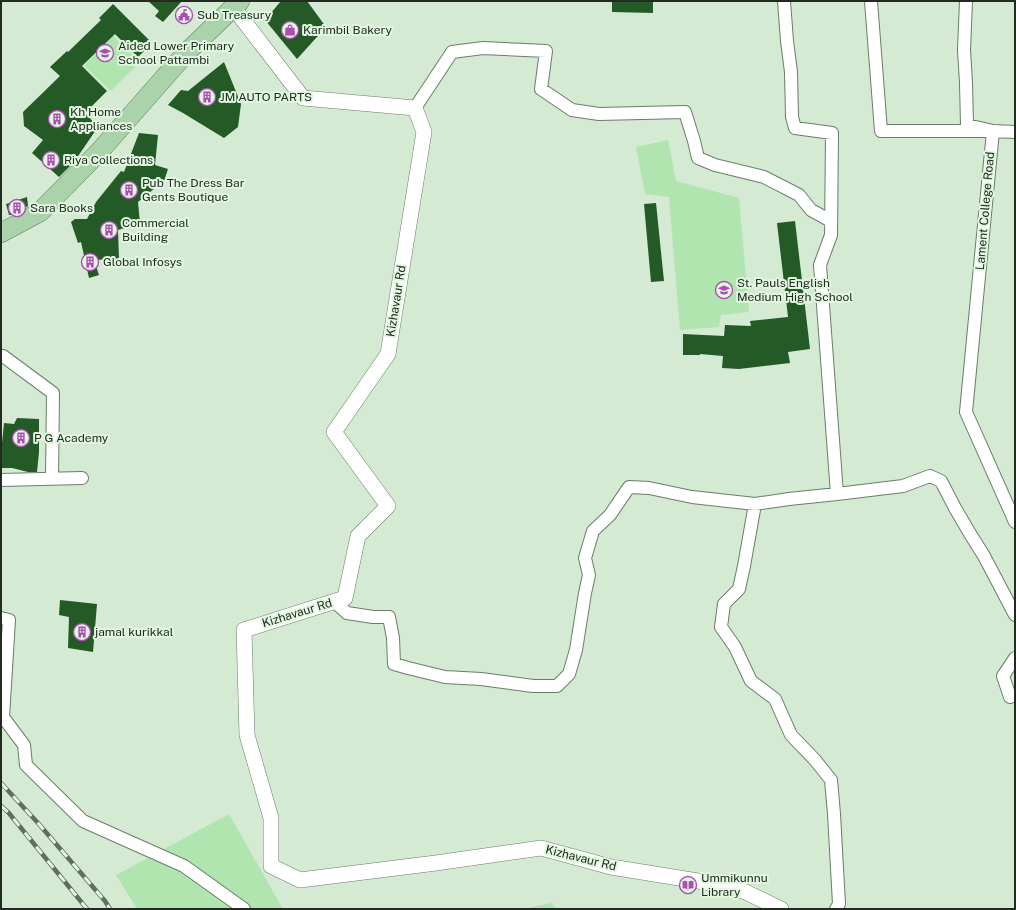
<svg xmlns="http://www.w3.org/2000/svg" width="1016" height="910" viewBox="0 0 1016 910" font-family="'Public Sans',sans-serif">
<rect width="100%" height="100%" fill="#d4ead3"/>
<path fill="#b1e5b0" d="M 113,36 L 140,62 L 111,91 L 84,66 Z
M 668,140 L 676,181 L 739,198 L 749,312 L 721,315 L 719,327 L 680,330 L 669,197 L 645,194 L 636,147 Z
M 229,814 L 283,909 L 137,909 L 116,875 Z
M 552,903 L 556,909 L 523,909 Z"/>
<path fill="#235a26" d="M 148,1 L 182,1 L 163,22 L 155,16 L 159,11 Z
M 281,1 L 307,1 L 326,27 L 297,59 L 265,20 Z
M 612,1 L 653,1 L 653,13 L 612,12 Z
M 113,4 L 152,43 L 138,57 L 115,34 L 82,66 L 107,91 L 85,113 L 98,127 L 74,162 L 59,177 L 32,153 L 43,140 L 24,126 L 23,112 L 60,76 L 50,67 L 67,51 L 68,52 L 101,20 L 99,18 Z
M 224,62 L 241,104 L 238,127 L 224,138 L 183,113 L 168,105 L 181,90 L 188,91 Z
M 139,133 L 158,135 L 155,165 L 168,169 L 163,184 L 161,183 L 138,202 L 140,223 L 118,230 L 119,259 L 94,260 L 99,275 L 89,278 L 81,242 L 78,243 L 71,222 L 75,219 L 87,219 L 96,202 L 121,171 L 124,172 Z
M 27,197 L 28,206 L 12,215 L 9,215 L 6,204 Z
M 656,203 L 664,281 L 651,282 L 644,204 Z
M 795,221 L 810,349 L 788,352 L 790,363 L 739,369 L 722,368 L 723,356 L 700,354 L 700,355 L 683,355 L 683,334 L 724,336 L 725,325 L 751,326 L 750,321 L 788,317 L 777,223 Z
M 17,418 L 39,419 L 39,452 L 37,472 L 28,472 L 12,468 L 1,468 L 1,453 L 4,423 L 14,424 Z
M 60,600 L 97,604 L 93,652 L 68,648 L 69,617 L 59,615 Z"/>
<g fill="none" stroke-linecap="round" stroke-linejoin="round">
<g stroke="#697e69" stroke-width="14">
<path id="minor" d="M 784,1 L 787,41 L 791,72 L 792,117 L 795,128 L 832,133 L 831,235 L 820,265 L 837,494
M 871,1 L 881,131 L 993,131 L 966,412 L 1015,522
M 966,1 L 964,50 L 966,83 L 967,125 L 993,131 L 1015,132
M 415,108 L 452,52 L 483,48 L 546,51 L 541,89 L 572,110 L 599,114 L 685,112 L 694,141 L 698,158 L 715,165 L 764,177 L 799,195 L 811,210 L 831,221
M 3,356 L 53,393 L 52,479
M 1,480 L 82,478
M 755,504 L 744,566 L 739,589 L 724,604 L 721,627 L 735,647 L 751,681 L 775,699 L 791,735 L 815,760 L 831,780 L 834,814 L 839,904 L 836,909
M 335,602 L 347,613 L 373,617 L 389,617 L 393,638 L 394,664 L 408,668 L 445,677 L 481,679 L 533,686 L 557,686 L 569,674 L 576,650 L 585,593 L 589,575 L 585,558 L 593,531 L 610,515 L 629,487 L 649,488 L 692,497 L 755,504 L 789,499 L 837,494 L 903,486 L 930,476 L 941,481 L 955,508 L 969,532 L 984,556 L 1015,615
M 1,618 L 9,620 L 3,717 L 24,745 L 26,765 L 83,821 L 184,866 L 244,909
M 1010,697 L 1003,676 L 1015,658"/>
</g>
<g stroke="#697e69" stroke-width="16">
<path id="tertiary" d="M 233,7 L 303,98 L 415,108 L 424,132 L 388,354 L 334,432 L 388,506 L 358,536 L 345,598 L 244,630 L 247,735 L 271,818 L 271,866 L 300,880 L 436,863 L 541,848 L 611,867 L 735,887 L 781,909"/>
</g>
<g stroke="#578457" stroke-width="20">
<path id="primary" d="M 1,233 L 40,212 L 98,153 L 186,53 L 240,1"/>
</g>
<use href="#minor" stroke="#fff" stroke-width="12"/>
<use href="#tertiary" stroke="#fff" stroke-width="15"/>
<use href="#primary" stroke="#abd3ab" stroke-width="19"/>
<g stroke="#606d60" stroke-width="4.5">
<path id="rail" d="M 1,783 L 38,823 L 105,901 L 110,909
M 1,806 L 8,812 L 87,909"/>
</g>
<use href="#rail" stroke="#e1f7e0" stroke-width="3" stroke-dasharray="9" stroke-linecap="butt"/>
</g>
<defs>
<g id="civic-ring" transform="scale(0.9)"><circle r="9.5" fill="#e1f7e0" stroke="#ac4cb4" stroke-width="1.5"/><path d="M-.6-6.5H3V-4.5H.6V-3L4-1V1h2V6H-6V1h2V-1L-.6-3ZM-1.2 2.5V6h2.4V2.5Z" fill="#ac4cb4"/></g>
<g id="shop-ring" transform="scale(0.9)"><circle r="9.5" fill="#e1f7e0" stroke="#ac4cb4" stroke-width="1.5"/><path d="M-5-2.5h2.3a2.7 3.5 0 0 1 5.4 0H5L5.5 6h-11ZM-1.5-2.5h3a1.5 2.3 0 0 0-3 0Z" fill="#ac4cb4"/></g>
<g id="school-ring" transform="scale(0.9)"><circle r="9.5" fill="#e1f7e0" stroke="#ac4cb4" stroke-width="1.5"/><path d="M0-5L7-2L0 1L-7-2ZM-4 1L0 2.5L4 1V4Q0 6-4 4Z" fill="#ac4cb4"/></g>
<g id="building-ring" transform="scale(0.9)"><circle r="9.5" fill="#e1f7e0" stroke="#ac4cb4" stroke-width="1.5"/><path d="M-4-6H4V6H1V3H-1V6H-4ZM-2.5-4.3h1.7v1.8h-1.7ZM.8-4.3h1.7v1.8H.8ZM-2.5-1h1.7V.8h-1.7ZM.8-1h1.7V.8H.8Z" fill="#ac4cb4"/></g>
<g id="library-ring" transform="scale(0.9)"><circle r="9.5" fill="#e1f7e0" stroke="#ac4cb4" stroke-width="1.5"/><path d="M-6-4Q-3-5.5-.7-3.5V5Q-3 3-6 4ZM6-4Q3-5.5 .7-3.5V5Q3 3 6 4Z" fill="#ac4cb4"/></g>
</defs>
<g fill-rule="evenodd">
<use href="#civic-ring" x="184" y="15"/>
<use href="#shop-ring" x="290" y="30"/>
<use href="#school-ring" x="105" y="53"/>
<use href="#building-ring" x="207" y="97"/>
<use href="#building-ring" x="57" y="119"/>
<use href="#building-ring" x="51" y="160"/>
<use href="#building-ring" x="129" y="190"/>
<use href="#building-ring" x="17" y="208"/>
<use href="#building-ring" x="109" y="230"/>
<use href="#building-ring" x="90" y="262"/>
<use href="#school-ring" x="724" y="290"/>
<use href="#building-ring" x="21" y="438"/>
<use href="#building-ring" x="82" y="632"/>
<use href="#library-ring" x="688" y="885"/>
</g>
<g text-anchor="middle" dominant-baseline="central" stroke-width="4" stroke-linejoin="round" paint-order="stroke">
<g font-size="12" fill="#222a22" stroke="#e1f7e0" text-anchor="start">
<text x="197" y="15">Sub Treasury</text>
<text x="303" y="30">Karimbil Bakery</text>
<text x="118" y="46">Aided Lower Primary<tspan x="118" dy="14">School Pattambi</tspan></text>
<text x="220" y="97">JM AUTO PARTS</text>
<text x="70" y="112">Kh Home<tspan x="70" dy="14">Appliances</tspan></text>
<text x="64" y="160">Riya Collections</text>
<text x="142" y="183">Pub The Dress Bar<tspan x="142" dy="14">Gents Boutique</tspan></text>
<text x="30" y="208">Sara Books</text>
<text x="122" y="223">Commercial<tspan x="122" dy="14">Building</tspan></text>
<text x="103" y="262">Global Infosys</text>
<text x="737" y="283">St. Pauls English<tspan x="737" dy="14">Medium High School</tspan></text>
<text x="34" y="438">P G Academy</text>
<text x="95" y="632">jamal kurikkal</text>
<text x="701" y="878">Ummikunnu<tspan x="701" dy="14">Library</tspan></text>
</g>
<g font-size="12" fill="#222a22" stroke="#e1f7e0">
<text transform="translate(985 211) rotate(-85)">Lament College Road</text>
<text transform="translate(396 301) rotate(-81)">Kizhavaur Rd</text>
<text transform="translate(297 613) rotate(-17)">Kizhavaur Rd</text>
<text transform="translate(581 858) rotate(14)">Kizhavaur Rd</text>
</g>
</g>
<rect width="1016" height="910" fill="none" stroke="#222a22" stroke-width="4"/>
</svg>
